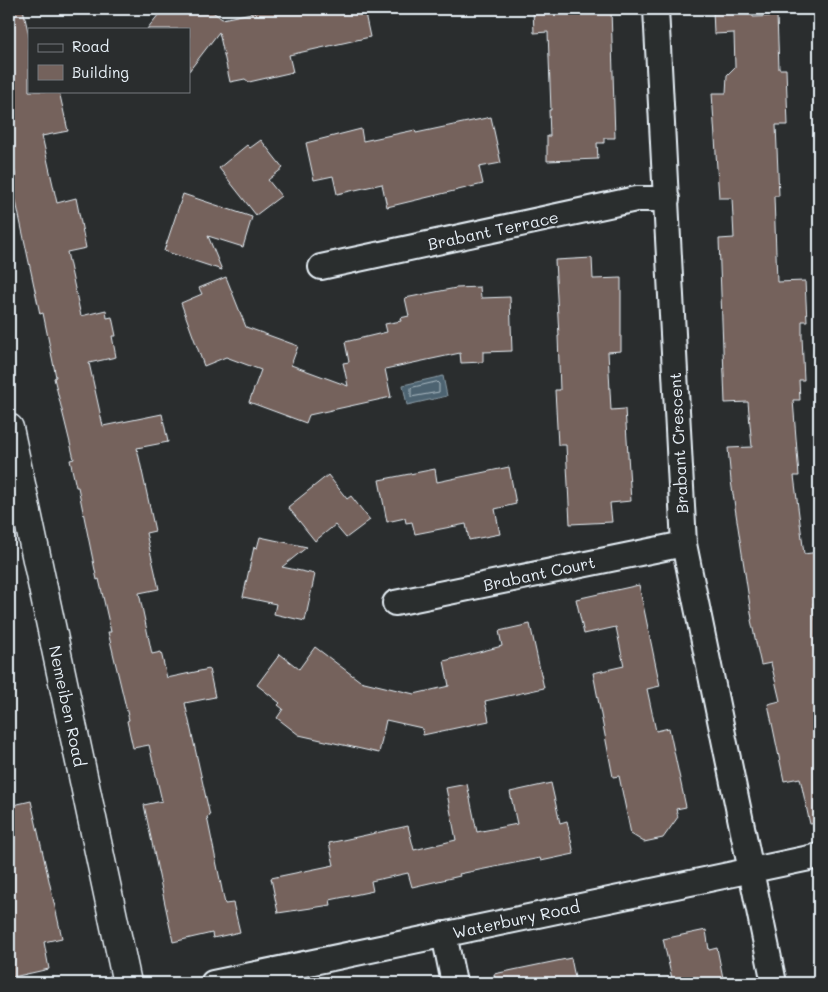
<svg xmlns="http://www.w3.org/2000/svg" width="828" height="992" viewBox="0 0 828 992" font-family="Mali,sans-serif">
<rect width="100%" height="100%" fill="#2a2d2e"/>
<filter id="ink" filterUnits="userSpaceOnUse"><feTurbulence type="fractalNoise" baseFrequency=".02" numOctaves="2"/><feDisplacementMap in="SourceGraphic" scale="10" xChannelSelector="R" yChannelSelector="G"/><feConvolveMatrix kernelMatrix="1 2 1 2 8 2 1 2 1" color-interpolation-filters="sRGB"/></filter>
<g filter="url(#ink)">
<path fill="#4d6471" stroke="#8b9ca7" d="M 443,376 L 447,396 L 407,405 L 403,385 Z"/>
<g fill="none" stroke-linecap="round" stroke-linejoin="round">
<path stroke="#aab9c2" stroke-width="1" d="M 437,382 L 439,384 L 439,392 L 411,397 L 411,388 Z"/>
</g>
<path fill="#74625c" stroke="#e8f1f8" d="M 9,9 L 23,9 L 29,36 L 29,91 L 59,91 L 68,131 L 42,136 L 57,203 L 76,198 L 86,248 L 67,252 L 81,316 L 106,310 L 107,318 L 112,317 L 116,336 L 112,336 L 116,357 L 89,363 L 103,426 L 162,414 L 168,442 L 137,448 L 155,531 L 146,533 L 159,589 L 139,593 L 152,654 L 161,652 L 167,678 L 209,669 L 215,697 L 185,703 L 210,816 L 207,817 L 225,904 L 233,903 L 240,932 L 213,938 L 212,933 L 173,942 L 144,805 L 162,801 L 149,745 L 133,748 L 127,721 L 129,720 L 108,632 L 111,632 L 99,579 L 97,580 L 78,487 L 76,487 L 70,460 L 74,459 L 54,378 L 56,377 L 43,313 L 40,314 L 11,178 L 16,177 L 10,151 L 14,150 L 9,124 Z
M 163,9 L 209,9 L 222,19 L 271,9 L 364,9 L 370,37 L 289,55 L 293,72 L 249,82 L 245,79 L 230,82 L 219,32 L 189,71 L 189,29 L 147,29 Z
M 533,9 L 611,9 L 615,138 L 604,138 L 604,143 L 597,143 L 598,159 L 547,161 L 547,136 L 550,136 L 549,110 L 551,110 L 548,32 L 534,33 Z
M 713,9 L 752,9 L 753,17 L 777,16 L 779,69 L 786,69 L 788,125 L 776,125 L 779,196 L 774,196 L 777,282 L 805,281 L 807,321 L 802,321 L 802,337 L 804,380 L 799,380 L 800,400 L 793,400 L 799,476 L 794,476 L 804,554 L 819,552 L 819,602 L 813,603 L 819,634 L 819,823 L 810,824 L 800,778 L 784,781 L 768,704 L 780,701 L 771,663 L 761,665 L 751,620 L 752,619 L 731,481 L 728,448 L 752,447 L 748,402 L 725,403 L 719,239 L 734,238 L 732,198 L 719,198 L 712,93 L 726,93 L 727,75 L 735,67 L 734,33 L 714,34 Z
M 491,117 L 501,163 L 479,167 L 483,184 L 387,207 L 382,184 L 337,194 L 333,176 L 314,180 L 306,143 L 361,129 L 363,141 L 415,130 L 416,133 Z
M 261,140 L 283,168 L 268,180 L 281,196 L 256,215 L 219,168 L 247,145 L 250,148 Z
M 183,194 L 252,217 L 243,247 L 208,236 L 222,270 L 164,251 Z
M 592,258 L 593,279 L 621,278 L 621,351 L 608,352 L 611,410 L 625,409 L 631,501 L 610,503 L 612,522 L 570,524 L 566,445 L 558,445 L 555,390 L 560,390 L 558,336 L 559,336 L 555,260 Z
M 226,277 L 246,327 L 298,346 L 291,365 L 348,386 L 343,363 L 349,362 L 345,342 L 387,332 L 385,324 L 401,321 L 400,318 L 409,316 L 405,298 L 456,288 L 480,287 L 481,298 L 510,297 L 512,351 L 483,352 L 483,362 L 461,363 L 460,353 L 385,369 L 391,397 L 309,415 L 306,423 L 249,402 L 261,370 L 226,357 L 204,366 L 181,303 L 202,294 L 199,288 Z
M 509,467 L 516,504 L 495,509 L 500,534 L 469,540 L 466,524 L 415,534 L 412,522 L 406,523 L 405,518 L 387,522 L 379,480 L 435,469 L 437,482 Z
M 328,475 L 347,499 L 351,496 L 370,520 L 346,538 L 335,525 L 315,541 L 288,507 Z
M 260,537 L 307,547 L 282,567 L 315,574 L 305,621 L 274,614 L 276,604 L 243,597 L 254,547 L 257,548 Z
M 639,585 L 660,686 L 647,689 L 656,731 L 669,728 L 686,807 L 676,809 L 678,817 L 663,838 L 644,842 L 631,834 L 619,776 L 613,777 L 593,673 L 624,666 L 616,627 L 584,634 L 576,599 Z
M 530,624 L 544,688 L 485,701 L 489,721 L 423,735 L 422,728 L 386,720 L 379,753 L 299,735 L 277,718 L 283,709 L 278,705 L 280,703 L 257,685 L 280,654 L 299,669 L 315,647 L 360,681 L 414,694 L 449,686 L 444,661 L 502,646 L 499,631 Z
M 551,783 L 560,823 L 567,821 L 574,854 L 541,861 L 540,858 L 459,874 L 460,876 L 412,887 L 408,873 L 371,881 L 373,891 L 330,900 L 331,905 L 278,913 L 271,878 L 334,865 L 329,843 L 408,826 L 414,850 L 456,840 L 446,788 L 467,784 L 477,832 L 517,824 L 510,792 Z
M 31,801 L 62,938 L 44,942 L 49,969 L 9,978 L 9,806 Z
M 706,930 L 709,950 L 717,948 L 724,983 L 673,983 L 663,939 Z
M 571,958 L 576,983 L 495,983 L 494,974 Z"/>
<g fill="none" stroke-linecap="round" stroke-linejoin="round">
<g stroke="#e8f1f8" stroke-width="28">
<path id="minor" d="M 656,9 L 684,544 L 774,983
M 321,267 L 636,199 L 667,199
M 395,603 L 684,544
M 444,934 L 454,983
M 213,983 L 819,856"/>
</g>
<g stroke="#e8f1f8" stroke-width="31">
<path id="tertiary" d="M 9,428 L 127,983"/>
</g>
<use href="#minor" stroke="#2a2d2e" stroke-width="24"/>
<use href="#tertiary" stroke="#2a2d2e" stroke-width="28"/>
</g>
</g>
<g text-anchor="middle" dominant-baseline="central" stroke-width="4.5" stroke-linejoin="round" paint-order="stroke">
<g font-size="16" fill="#e8f1f8" stroke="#2a2d2e">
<text transform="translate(493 230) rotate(-12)">Brabant Terrace</text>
<text transform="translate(678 443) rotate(-93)">Brabant Crescent</text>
<text transform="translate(539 573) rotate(-12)">Brabant Court</text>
<text transform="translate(68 706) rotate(78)">Nemeiben Road</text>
<text transform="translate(516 919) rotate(-12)">Waterbury Road</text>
</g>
</g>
<rect width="828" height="992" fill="none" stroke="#2a2d2e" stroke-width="30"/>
<rect x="15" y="15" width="798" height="962" fill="none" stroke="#e8f1f8" stroke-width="2" filter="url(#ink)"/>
<rect x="28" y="28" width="162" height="65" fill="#2a2d2e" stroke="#767b7f"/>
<rect x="38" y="44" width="25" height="8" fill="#2a2d2e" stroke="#767b7f"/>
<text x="72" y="52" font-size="15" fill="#e8f1f8">Road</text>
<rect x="38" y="65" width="25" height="15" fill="#74625c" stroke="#767b7f"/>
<text x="72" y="78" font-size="15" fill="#e8f1f8">Building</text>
</svg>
